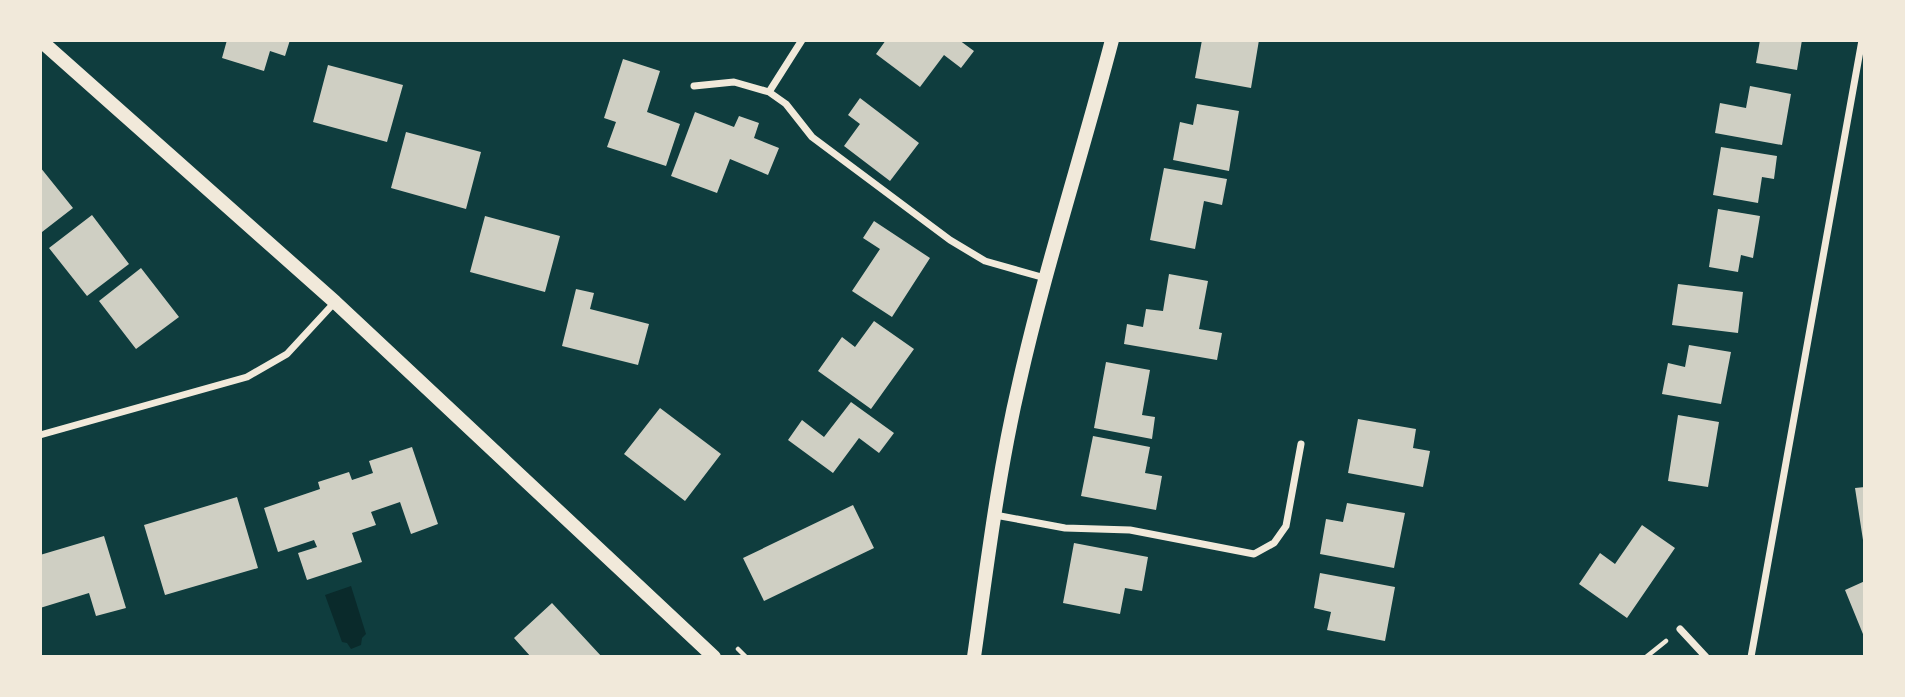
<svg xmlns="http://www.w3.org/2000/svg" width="1905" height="697" viewBox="0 0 1905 697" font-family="Spectral,serif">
<rect width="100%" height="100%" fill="#0f3d3e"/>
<path fill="#0a2a2b" d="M 351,586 L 366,634 L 362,638 L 361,645 L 351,649 L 347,643 L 342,642 L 325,595 Z"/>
<path fill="#cfcfc3" d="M 227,40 L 290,40 L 285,56 L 270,51 L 264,71 L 222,58 Z
M 886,40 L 959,40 L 974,51 L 961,68 L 944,55 L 920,87 L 876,54 Z
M 1202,40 L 1215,42 L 1216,40 L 1259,40 L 1251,88 L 1195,78 Z
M 1760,40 L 1802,40 L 1797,70 L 1756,63 Z
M 623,59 L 660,71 L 647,112 L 680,124 L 666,166 L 607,147 L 616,122 L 604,118 Z
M 328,65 L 403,85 L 387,142 L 313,122 Z
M 1750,86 L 1791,94 L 1782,145 L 1715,133 L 1720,103 L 1746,108 Z
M 860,98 L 919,143 L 890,181 L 844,146 L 860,124 L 848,115 Z
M 1197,104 L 1239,111 L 1229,171 L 1173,160 L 1180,122 L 1193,125 Z
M 695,112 L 734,127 L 739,116 L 759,123 L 754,138 L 779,148 L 768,175 L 730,159 L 717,193 L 671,176 Z
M 406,132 L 481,152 L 466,209 L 391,188 Z
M 1721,147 L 1777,156 L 1774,179 L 1762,177 L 1758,203 L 1713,195 Z
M 40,167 L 73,208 L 42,232 L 40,230 Z
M 1164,168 L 1227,179 L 1222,205 L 1204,201 L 1195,249 L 1150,240 Z
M 1718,209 L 1760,216 L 1753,258 L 1741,255 L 1738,272 L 1709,267 Z
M 92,215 L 129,264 L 87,296 L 49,248 Z
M 485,216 L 560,236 L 545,292 L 470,272 Z
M 874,221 L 930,258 L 892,317 L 852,291 L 880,249 L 863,238 Z
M 141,268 L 179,317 L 136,349 L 99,301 Z
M 1169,274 L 1208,281 L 1199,329 L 1222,333 L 1217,360 L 1124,344 L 1127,324 L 1143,327 L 1146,309 L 1163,311 Z
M 1678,284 L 1743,292 L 1738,333 L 1672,325 Z
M 576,289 L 594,293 L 590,309 L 649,324 L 638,365 L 562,346 Z
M 874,321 L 914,349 L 871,409 L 818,371 L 842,337 L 855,347 Z
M 1689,345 L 1731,352 L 1721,404 L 1662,394 L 1668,363 L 1685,367 Z
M 1106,362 L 1150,370 L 1142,415 L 1155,417 L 1152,439 L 1094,428 Z
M 851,402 L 894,433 L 879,453 L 859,438 L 833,473 L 788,440 L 802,420 L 824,437 Z
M 660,408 L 721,454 L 685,501 L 624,454 Z
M 1678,415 L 1719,422 L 1708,487 L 1668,481 Z
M 1358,419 L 1416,429 L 1413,448 L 1430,451 L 1423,487 L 1348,473 Z
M 1093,436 L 1150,447 L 1145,473 L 1162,476 L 1156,510 L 1081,496 Z
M 412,447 L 438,524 L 411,534 L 400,502 L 371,512 L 376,525 L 352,533 L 362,562 L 307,580 L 298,553 L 317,547 L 314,540 L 278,552 L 264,508 L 320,489 L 318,482 L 349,472 L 352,480 L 373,473 L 369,461 Z
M 1865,487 L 1865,540 L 1863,540 L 1855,488 Z
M 237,497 L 258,568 L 165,595 L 144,525 Z
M 1347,503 L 1405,513 L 1394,568 L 1320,554 L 1326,519 L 1343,522 Z
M 853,505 L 874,548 L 764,601 L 743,558 Z
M 1642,525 L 1675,548 L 1627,618 L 1579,584 L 1600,553 L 1615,564 Z
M 104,536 L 126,608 L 96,616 L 89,593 L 40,608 L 40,555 Z
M 1074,543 L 1148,557 L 1142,591 L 1125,588 L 1120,614 L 1063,603 Z
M 1320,573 L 1395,587 L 1385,641 L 1327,630 L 1331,612 L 1314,608 Z
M 1865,581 L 1865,639 L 1845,590 Z
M 552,603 L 602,657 L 531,657 L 514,638 Z"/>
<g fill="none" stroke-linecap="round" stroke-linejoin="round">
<path stroke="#f1e9da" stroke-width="4.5" d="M 738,649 L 746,657
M 1646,657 L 1666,641"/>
<path stroke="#f1e9da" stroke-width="7" d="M 802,40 L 769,92 L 786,104 L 812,137 L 950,240 L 985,261 L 1045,278
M 694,86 L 734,82 L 769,92
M 40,435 L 247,377 L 287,354 L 335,302
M 995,515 L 1065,528 L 1130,530 L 1254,554 L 1274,543 L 1286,526 L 1301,444
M 1680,629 L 1706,657
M 1751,657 L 1862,40"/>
<path stroke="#f1e9da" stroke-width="14" d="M 40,40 L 335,302 L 714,657
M 974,657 C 987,566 998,474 1019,384 C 1045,268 1082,155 1112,40"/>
</g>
<rect width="1905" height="697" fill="none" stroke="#f1e9da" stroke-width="84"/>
</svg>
